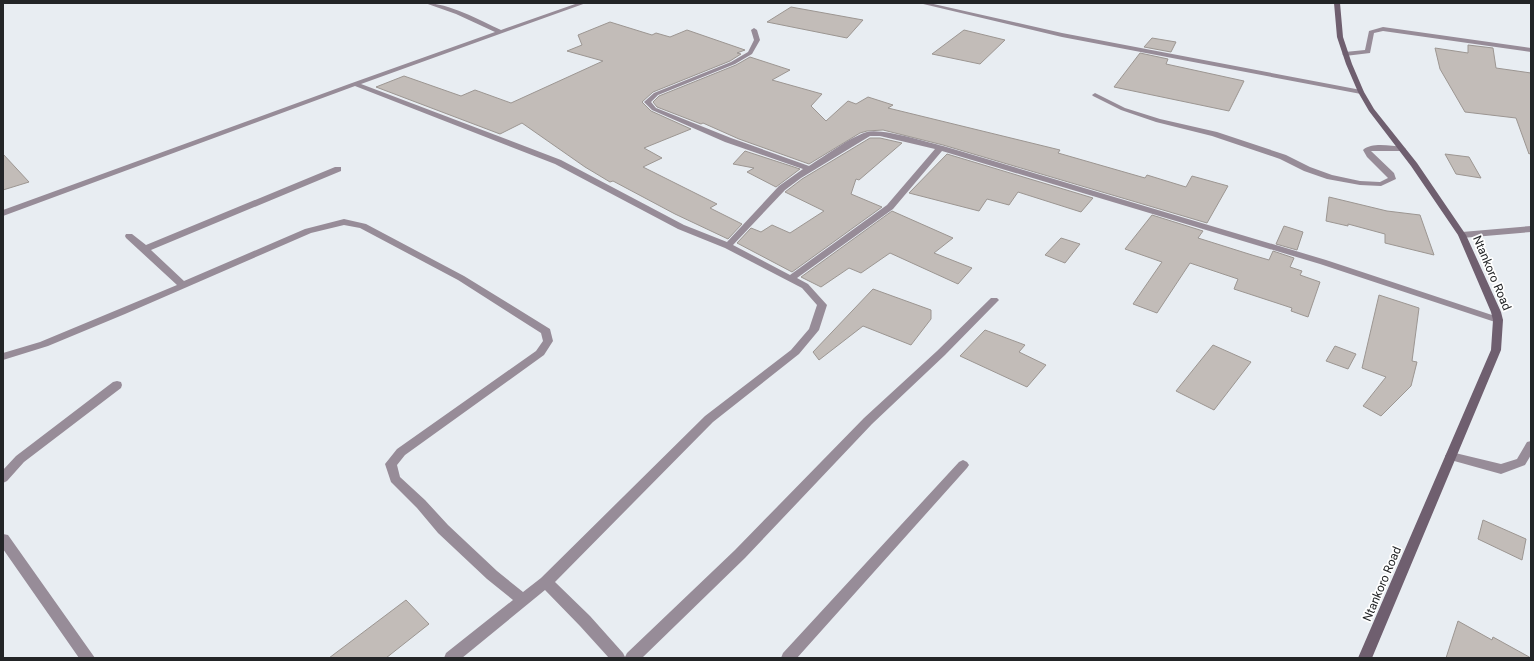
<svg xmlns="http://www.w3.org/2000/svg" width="1534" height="661" viewBox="0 0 1534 661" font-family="Roboto,sans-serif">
<rect width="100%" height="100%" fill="#e8edf2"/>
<path fill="#c2bcb8" stroke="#9c9692" d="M 791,7 L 863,20 L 847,38 L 767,22 Z
M 610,22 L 652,35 L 656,33 L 670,37 L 687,30 L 745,50 L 737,53 L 741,54 L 730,61 L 653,92 L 642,102 L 651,111 L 691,129 L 644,148 L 662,158 L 643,167 L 717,204 L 710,208 L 742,224 L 728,239 L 675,214 L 613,181 L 610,182 L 585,167 L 522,123 L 500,134 L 376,87 L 404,76 L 461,96 L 475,90 L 511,103 L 603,61 L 567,51 L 582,45 L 578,35 Z
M 964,30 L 1005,40 L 980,64 L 932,54 Z
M 1152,38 L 1176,42 L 1171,52 L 1144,47 Z
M 1468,45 L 1493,48 L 1496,68 L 1531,73 L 1531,153 L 1529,154 L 1516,118 L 1465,112 L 1440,69 L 1435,48 L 1468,53 Z
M 1140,53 L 1168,59 L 1166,64 L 1244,81 L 1229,111 L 1114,87 Z
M 750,57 L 790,70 L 772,80 L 822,94 L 811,106 L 826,121 L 848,101 L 856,104 L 868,97 L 893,105 L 888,108 L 1060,150 L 1058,153 L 1145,178 L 1147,175 L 1186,187 L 1192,176 L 1228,186 L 1207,223 L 943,145 L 883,130 L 867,131 L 860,133 L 809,164 L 739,139 L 703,123 L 701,124 L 657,107 L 653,102 L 659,96 L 736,65 Z
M 870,138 L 880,138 L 902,143 L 859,180 L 856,179 L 851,194 L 882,207 L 792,272 L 737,243 L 751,228 L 761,232 L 772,225 L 790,233 L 824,211 L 785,192 L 802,179 Z
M 745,151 L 800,169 L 776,187 L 747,172 L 754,168 L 733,164 Z
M 3,154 L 29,182 L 3,190 Z
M 947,154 L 1093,198 L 1081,212 L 1018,192 L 1009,205 L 987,199 L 979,211 L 909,193 Z
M 1445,154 L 1469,157 L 1481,178 L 1456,174 Z
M 1329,197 L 1387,211 L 1420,215 L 1434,255 L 1385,243 L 1385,234 L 1348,224 L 1348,226 L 1326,221 Z
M 892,211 L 953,238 L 934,253 L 972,268 L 958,284 L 890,253 L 861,273 L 849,268 L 821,287 L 801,277 Z
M 1152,215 L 1203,231 L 1198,238 L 1252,255 L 1269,260 L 1273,251 L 1294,258 L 1290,267 L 1302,271 L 1300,275 L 1320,282 L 1308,317 L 1291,311 L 1292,308 L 1234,289 L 1238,279 L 1190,263 L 1157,313 L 1133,304 L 1162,262 L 1125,249 Z
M 1284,226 L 1303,232 L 1297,250 L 1276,244 Z
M 1061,238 L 1080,244 L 1065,263 L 1045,255 Z
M 873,289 L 931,310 L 931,319 L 911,345 L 863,326 L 819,360 L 813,352 Z
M 1379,295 L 1419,308 L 1412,361 L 1417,362 L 1411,386 L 1381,416 L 1363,406 L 1386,377 L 1362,368 Z
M 985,330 L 1025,345 L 1019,352 L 1046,365 L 1027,387 L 960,356 Z
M 1213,345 L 1251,362 L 1214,410 L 1176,391 Z
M 1335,346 L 1356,354 L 1348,369 L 1326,361 Z
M 1483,520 L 1526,539 L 1522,560 L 1478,539 Z
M 406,600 L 429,624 L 386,658 L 329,658 Z
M 1458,621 L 1492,640 L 1493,637 L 1531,658 L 1446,658 Z"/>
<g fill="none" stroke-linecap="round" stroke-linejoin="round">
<path fill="#978c98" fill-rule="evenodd" d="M 425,3 C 449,3 479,20 501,30 L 578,3 L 586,3 L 361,84 L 561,160 L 684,225 L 727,242 L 779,186 L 803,169 L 725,142 L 652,110 L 644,102 L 654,93 L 731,62 L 748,52 L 754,40 L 751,30 L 754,28 L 757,30 L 760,40 L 752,54 L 735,64 L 658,95 L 651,102 L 656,108 L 731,138 L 809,166 C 825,156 850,137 867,132 C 882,128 926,142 943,146 L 1326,260 L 1501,318 L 1503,320 L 1501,322 L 1495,322 L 1320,264 L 942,151 L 893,209 L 797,278 L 808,284 L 827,305 L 819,330 L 799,354 L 713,422 L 555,582 L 590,616 L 623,653 L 625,657 L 627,653 L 735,550 L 864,418 L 937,351 L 991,298 L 997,298 L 999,300 L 997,302 L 945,355 L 872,424 L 745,558 L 642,658 L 609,658 L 580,626 L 545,590 L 462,658 L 444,658 L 446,653 L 513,600 L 487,579 L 438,533 L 417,508 L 391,482 L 385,464 L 397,449 L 536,351 L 543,341 L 541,333 L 458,280 L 360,228 L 344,225 L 311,233 L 125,314 L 48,346 L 3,360 L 3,353 L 40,342 L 177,285 L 126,238 L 125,236 L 126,234 L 132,234 L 146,245 L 335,167 L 341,167 L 341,171 L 151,250 L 184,281 L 305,229 L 344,219 L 366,224 L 464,276 L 550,329 L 553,341 L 544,355 L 405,455 L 397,465 L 400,477 L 425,500 L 448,525 L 497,571 L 523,592 L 541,578 L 705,416 L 791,350 L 809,329 L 817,305 L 802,288 L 725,248 L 678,229 L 555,164 L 355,86 L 3,216 L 3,210 L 352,83 L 495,32 L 456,14 ZM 870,136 L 880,136 L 935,149 L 887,205 L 790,275 L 733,245 L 785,190 L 801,178 Z
M 919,3 L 929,3 L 1062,33 L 1361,90 L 1364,92 L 1361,94 L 1062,37 Z
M 1383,27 L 1531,48 L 1531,52 L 1383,31 L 1374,33 L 1370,53 L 1345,56 L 1342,54 L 1345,52 L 1365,50 L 1369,31 Z
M 1095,93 L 1125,108 L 1160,119 L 1217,132 L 1286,155 L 1310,167 L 1332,175 L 1360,181 L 1380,182 L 1388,178 L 1367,157 L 1363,150 C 1372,142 1391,146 1402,147 L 1406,149 L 1402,151 L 1371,151 L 1394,173 L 1396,179 L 1381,186 L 1360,185 L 1327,179 L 1304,171 L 1280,159 L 1212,136 L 1156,122 L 1121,110 L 1093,96 L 1092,95 Z
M 1531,226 L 1531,232 L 1462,238 L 1458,235 L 1462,232 Z
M 117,381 L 121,382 L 122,385 L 121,388 L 24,462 L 7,481 L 3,483 L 3,470 L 16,456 L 113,382 Z
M 1531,441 L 1531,455 L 1525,465 L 1501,474 L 1447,459 L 1445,456 L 1447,453 L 1451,452 L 1501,464 L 1517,459 L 1527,442 Z
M 963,460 L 967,462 L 969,465 L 967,468 L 797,658 L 781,658 L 783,653 L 959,462 Z
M 3,534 L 8,535 L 95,658 L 79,658 L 3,549 Z"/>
<path fill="#6f5f6f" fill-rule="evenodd" d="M 1334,3 L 1340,3 L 1343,37 L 1352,64 L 1364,92 L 1374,109 L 1417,163 L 1466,235 L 1501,312 L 1503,320 L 1501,350 L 1372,658 L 1358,658 L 1491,350 L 1493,320 L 1491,312 L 1458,235 L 1411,166 L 1369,111 L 1358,92 L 1346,64 L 1337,37 Z"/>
</g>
<g text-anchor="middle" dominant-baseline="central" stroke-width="3.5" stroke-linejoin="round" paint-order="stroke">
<g font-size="12" fill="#232527" stroke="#fff">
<text transform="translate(1492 273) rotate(67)">Ntankoro Road</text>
<text transform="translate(1382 584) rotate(-67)">Ntankoro Road</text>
</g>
</g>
<rect width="1534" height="661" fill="none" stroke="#232527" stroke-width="8"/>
</svg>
